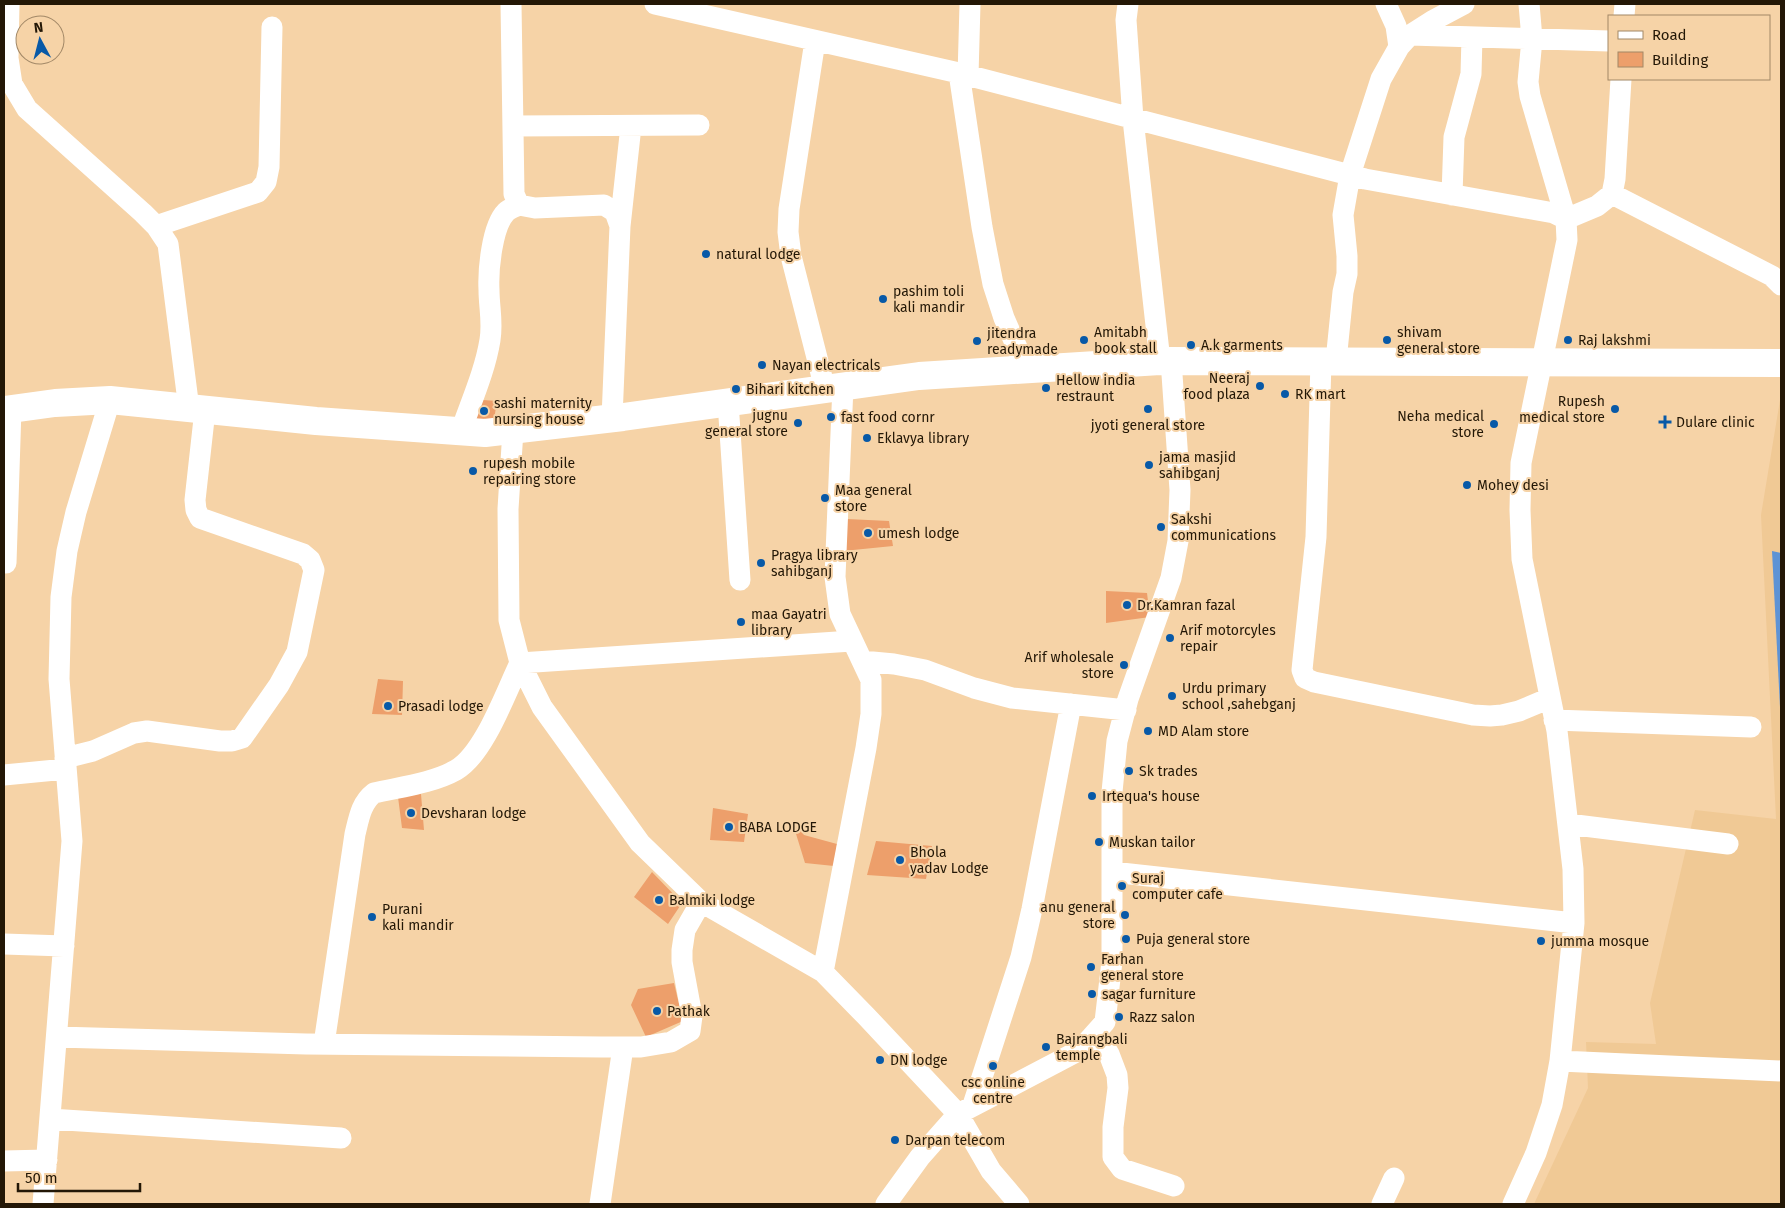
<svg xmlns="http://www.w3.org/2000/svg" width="1785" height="1208" viewBox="0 0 1785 1208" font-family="'Fira Sans',sans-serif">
<rect width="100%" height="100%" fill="#f6d3a7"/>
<path fill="#f0c995" d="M 1781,394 L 1781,1204 L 1534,1204 L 1588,1088 L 1586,1042 L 1656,1044 L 1650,1003 L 1695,810 L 1776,819 L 1761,515 Z"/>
<path fill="#5d93d5" d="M 1772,551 L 1781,553 L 1781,727 Z"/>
<path fill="#ed9f6b" d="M 483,400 L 497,401 L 492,432 L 464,421 Z
M 847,519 L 889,521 L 893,546 L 843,551 Z
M 1106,591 L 1147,593 L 1150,617 L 1106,623 Z
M 378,679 L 403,681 L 402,715 L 372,714 Z
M 421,794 L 424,830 L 402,828 L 398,797 Z
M 713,808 L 748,814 L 744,842 L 710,840 Z
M 792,821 L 804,835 L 837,844 L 834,866 L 805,863 Z
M 876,841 L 932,846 L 926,879 L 867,875 Z
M 652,872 L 682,903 L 668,924 L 634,897 Z
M 674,983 L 683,1021 L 646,1037 L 631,1005 L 638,989 Z"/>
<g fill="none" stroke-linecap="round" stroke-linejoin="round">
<path stroke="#fff" stroke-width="21" d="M 9,4 L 8,58 L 12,84 L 27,109 L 143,213 L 156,226 L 168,244 L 189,409
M 511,4 L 514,194 L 519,205 L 535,208 L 604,205 L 615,212 L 620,226 L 612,418
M 655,4 L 959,73 L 1365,179 L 1554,213 L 1566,219 L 1567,240 L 1521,463 L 1520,510 L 1522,559 L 1557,731 L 1573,869 L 1574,923 L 1560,1061 L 1552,1105 L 1536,1153 L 1513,1204
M 1128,4 L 1126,20 L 1133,119 L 1160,361
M 1386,4 L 1396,26 L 1399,47
M 1529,4 L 1532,39 L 1528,82 L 1530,96 L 1566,219 L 1597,206 L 1612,194 L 1615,179 L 1621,79
M 1624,16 L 1625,4
M 1410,35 L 1609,41
M 815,41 L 789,209 L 788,232 L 791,256 L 825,389
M 959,73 L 982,227 L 993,284 L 1004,318 L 1026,368
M 968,76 L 970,4
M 513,126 L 699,125
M 1612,194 L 1772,276 L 1781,285
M 1452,195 L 1454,137 L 1471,74 L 1472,37
M 156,226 L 258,192 L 266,182 L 269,167 L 272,27
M 620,226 L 631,126
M 1321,361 L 1316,537 L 1303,660 L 1302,670 L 1305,678 L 1314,682 L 1473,715 L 1490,716 L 1502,715 L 1519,711 L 1550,698
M 1336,361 L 1343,292 L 1347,274 L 1347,256 L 1343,215 L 1350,175 L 1381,79 L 1399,47 L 1410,35 L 1432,21 L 1464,4
M 728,402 L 740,580
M 513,430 L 508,509 L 509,620 L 520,663 L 542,707 L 640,843 L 701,902 L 823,972 L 866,1016 L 958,1114 L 991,1171 L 1019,1204
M 461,431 C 471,402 485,371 490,340 C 493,322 489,307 489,290 C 488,270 492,226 506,212 C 509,209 515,207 519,205
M 6,563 L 11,409
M 862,661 L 894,664 L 925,670 L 974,688 L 1012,698 L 1126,710
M 1554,720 L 1751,727
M 65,758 L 93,751 L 134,733 L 147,731 L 220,741 L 232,741 L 242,738 L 279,685 L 297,652 L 314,570 L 310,560 L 303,554 L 200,518 L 196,510 L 195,500 L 205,410
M 4,775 L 66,769
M 1568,824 L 1728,844
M 1112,872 L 1574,923
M 4,944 L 64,946
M 823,972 L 866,748 L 871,714 L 871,680 L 840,614 L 835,577 L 843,386
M 1096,1032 L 1109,1054 L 1117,1075 L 1118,1088 L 1113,1127 L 1113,1157 L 1122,1169 L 1174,1186
M 57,1037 L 306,1044 L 601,1047 L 641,1047 L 671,1042 L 690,1031 L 692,1016 L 682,962 L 682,950 L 685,930 L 701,902
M 324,1044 L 355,834 C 359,818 361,803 374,793 C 400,787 433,783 456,770 C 484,754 505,694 520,663 L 852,641
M 1560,1061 L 1781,1071
M 973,1105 L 1021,957 L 1032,909 L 1071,704
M 50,1119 L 341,1138
M 4,1161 L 47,1160
M 43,1204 L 72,841 L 59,679 L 61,597 L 67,551 L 76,512 L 110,400
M 600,1204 L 623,1047
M 886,1204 L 920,1157 L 958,1114 L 1080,1050 L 1105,1022 L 1112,961 L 1112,792 L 1117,741 L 1128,699 L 1171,578 L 1178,541 L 1180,490 L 1171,360
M 1382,1204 L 1394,1178"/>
<path stroke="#fff" stroke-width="28" d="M 4,410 L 55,403 L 110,400 L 316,421 L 485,433 L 623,417 L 919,376 L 1160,361 L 1781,363"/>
</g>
<g fill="#0859a7" stroke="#f6d3a7" stroke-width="2">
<circle cx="706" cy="254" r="5"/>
<circle cx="883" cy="299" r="5"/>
<circle cx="1084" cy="340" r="5"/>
<circle cx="1387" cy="340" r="5"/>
<circle cx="1568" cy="340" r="5"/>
<circle cx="977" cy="341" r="5"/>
<circle cx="1191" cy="345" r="5"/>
<circle cx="762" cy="365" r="5"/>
<circle cx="1260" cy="386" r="5"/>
<circle cx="1046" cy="388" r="5"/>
<circle cx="736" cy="389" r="5"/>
<circle cx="1285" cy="394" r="5"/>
<circle cx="1148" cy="409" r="5"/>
<circle cx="1615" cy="409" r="5"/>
<circle cx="484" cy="411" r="5"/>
<circle cx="831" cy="417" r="5"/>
<path d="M1662.5 414.5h5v5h5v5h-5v5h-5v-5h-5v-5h5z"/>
<circle cx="798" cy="423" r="5"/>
<circle cx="1494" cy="424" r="5"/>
<circle cx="867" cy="438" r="5"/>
<circle cx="1149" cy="465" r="5"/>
<circle cx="473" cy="471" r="5"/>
<circle cx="1467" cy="485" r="5"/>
<circle cx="825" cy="498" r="5"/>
<circle cx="1161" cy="527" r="5"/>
<circle cx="868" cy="533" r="5"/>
<circle cx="761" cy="563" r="5"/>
<circle cx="1127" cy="605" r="5"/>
<circle cx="741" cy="622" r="5"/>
<circle cx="1170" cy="638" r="5"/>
<circle cx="1124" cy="665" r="5"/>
<circle cx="1172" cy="696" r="5"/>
<circle cx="388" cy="706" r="5"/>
<circle cx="1148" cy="731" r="5"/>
<circle cx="1129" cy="771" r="5"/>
<circle cx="1092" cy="796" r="5"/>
<circle cx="411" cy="813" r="5"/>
<circle cx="729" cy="827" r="5"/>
<circle cx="1099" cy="842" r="5"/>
<circle cx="900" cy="860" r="5"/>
<circle cx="1122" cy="886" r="5"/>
<circle cx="659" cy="900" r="5"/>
<circle cx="1125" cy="915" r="5"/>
<circle cx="372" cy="917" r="5"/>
<circle cx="1126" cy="939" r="5"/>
<circle cx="1541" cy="941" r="5"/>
<circle cx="1091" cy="967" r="5"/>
<circle cx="1092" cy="994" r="5"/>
<circle cx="657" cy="1011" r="5"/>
<circle cx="1119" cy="1017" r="5"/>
<circle cx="1046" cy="1047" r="5"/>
<circle cx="880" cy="1060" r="5"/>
<circle cx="993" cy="1066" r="5"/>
<circle cx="895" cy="1140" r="5"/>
</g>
<g text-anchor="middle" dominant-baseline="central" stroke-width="4" stroke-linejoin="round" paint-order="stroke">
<g font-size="14" fill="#231706" stroke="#f6d3a7" text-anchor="start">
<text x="716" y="254">natural lodge</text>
<text x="893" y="291">pashim toli<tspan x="893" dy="16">kali mandir</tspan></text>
<text x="1094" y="332">Amitabh<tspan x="1094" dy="16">book stall</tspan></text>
<text x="1397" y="332">shivam<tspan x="1397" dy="16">general store</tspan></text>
<text x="987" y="333">jitendra<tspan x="987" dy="16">readymade</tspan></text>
<text x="1578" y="340">Raj lakshmi</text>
<text x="1201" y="345">A.k garments</text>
<text x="772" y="365">Nayan electricals</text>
<text x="1250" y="378" text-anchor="end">Neeraj<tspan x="1250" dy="16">food plaza</tspan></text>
<text x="1056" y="380">Hellow india<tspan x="1056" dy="16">restraunt</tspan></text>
<text x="746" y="389">Bihari kitchen</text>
<text x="1295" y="394">RK mart</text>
<text x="1605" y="401" text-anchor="end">Rupesh<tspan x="1605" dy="16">medical store</tspan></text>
<text x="494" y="403">sashi maternity<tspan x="494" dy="16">nursing house</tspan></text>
<text x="788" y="415" text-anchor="end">jugnu<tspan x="788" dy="16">general store</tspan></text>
<text x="1484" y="416" text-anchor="end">Neha medical<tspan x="1484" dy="16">store</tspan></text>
<text x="841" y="417">fast food cornr</text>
<text x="1676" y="422">Dulare clinic</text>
<text x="1148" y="425" text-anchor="middle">jyoti general store</text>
<text x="877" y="438">Eklavya library</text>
<text x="1159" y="457">jama masjid<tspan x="1159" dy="16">sahibganj</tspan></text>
<text x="483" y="463">rupesh mobile<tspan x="483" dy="16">repairing store</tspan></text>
<text x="1477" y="485">Mohey desi</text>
<text x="835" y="490">Maa general<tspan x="835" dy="16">store</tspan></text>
<text x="1171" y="519">Sakshi<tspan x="1171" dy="16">communications</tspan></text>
<text x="878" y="533">umesh lodge</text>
<text x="771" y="555">Pragya library<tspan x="771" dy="16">sahibganj</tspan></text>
<text x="1137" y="605">Dr.Kamran fazal</text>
<text x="751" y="614">maa Gayatri<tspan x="751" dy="16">library</tspan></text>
<text x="1180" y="630">Arif motorcyles<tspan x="1180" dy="16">repair</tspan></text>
<text x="1114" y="657" text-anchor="end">Arif wholesale<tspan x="1114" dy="16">store</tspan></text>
<text x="1182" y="688">Urdu primary<tspan x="1182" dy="16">school ,sahebganj</tspan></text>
<text x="398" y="706">Prasadi lodge</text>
<text x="1158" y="731">MD Alam store</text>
<text x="1139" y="771">Sk trades</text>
<text x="1102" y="796">Irtequa's house</text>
<text x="421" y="813">Devsharan lodge</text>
<text x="739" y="827">BABA LODGE</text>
<text x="1109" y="842">Muskan tailor</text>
<text x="910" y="852">Bhola<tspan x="910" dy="16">yadav Lodge</tspan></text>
<text x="1132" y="878">Suraj<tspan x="1132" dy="16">computer cafe</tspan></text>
<text x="669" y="900">Balmiki lodge</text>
<text x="1115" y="907" text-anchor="end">anu general<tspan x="1115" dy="16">store</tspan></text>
<text x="382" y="909">Purani<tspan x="382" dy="16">kali mandir</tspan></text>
<text x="1136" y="939">Puja general store</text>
<text x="1551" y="941">jumma mosque</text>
<text x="1101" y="959">Farhan<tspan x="1101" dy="16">general store</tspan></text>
<text x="1102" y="994">sagar furniture</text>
<text x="667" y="1011">Pathak</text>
<text x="1129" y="1017">Razz salon</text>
<text x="1056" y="1039">Bajrangbali<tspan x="1056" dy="16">temple</tspan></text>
<text x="890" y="1060">DN lodge</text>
<text x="993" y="1082" text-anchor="middle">csc online<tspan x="993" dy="16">centre</tspan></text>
<text x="905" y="1140">Darpan telecom</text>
</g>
</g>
<rect width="1785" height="1208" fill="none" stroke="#231706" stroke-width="10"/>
<rect x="1608" y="15" width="162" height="65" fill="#f6d3a7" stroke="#a28867"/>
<rect x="1618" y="31" width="25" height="8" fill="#ffffff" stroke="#a28867"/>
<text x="1652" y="40" font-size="15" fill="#231706">Road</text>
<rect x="1618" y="52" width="25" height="15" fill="#ed9f6b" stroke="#a28867"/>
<text x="1652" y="65" font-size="15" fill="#231706">Building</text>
<g transform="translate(40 40) rotate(353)"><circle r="24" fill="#f6d3a7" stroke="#a28867"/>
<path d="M0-4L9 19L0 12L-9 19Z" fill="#0859a7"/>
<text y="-8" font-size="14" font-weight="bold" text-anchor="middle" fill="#231706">N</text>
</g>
<path d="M18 1183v8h122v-8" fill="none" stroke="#231706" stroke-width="2.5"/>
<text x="25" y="1183" font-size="15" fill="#231706" stroke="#f6d3a7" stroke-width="4" paint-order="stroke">50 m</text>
</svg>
